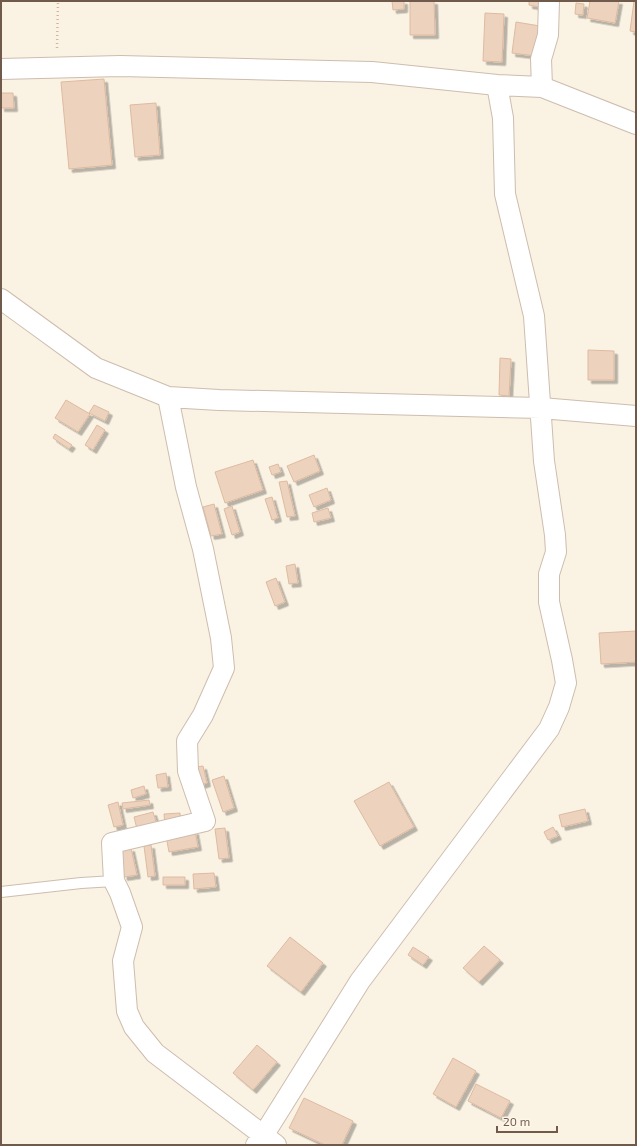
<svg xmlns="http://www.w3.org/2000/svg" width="637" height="1146" viewBox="0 0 637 1146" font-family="'Exo 2',sans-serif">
<defs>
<filter id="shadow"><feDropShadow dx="3.5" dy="3.5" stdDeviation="0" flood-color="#0004"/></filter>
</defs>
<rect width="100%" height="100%" fill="#faf2e3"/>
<path fill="#edd3bd" stroke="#deba9f" filter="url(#shadow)" d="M 392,1 L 404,1 L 404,9 L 393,10 Z
M 410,1 L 434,1 L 435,35 L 410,35 Z
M 529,1 L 541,1 L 540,7 L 529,5 Z
M 590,1 L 619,1 L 615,23 L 587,18 Z
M 634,1 L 636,1 L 636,32 L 630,31 Z
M 576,3 L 584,4 L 583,15 L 575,14 Z
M 485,13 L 504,14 L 502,62 L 483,61 Z
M 516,22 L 540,26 L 536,56 L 512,53 Z
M 104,79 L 112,165 L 69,169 L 61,82 Z
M 1,93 L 13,93 L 14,108 L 1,108 Z
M 156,103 L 160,155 L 135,157 L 130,105 Z
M 588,350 L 614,351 L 614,380 L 588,380 Z
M 500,358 L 511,359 L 509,396 L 499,395 Z
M 66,400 L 90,414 L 78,432 L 55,418 Z
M 94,405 L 109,412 L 105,421 L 89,413 Z
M 97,425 L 105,430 L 93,450 L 85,445 Z
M 55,434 L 72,445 L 69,449 L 53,438 Z
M 314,455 L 320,471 L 294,482 L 287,466 Z
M 253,460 L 263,490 L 225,503 L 215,472 Z
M 278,464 L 281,472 L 272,475 L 269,467 Z
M 287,481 L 295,516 L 287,517 L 279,482 Z
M 327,488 L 331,500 L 314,507 L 309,495 Z
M 272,497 L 278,518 L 272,520 L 265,499 Z
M 214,504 L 222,534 L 211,536 L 203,507 Z
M 232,506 L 240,532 L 232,535 L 224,509 Z
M 328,508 L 331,518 L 314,522 L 312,513 Z
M 295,564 L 298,583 L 289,584 L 286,566 Z
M 276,578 L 285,602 L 275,606 L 266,582 Z
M 636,631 L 636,662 L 601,664 L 599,633 Z
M 203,766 L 207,783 L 201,785 L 196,767 Z
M 166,773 L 168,787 L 158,788 L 156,775 Z
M 224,776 L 234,808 L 223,812 L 212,780 Z
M 389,782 L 414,827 L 380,846 L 354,801 Z
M 144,786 L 146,794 L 133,798 L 131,790 Z
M 149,800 L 150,805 L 123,809 L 122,803 Z
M 118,802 L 123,825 L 114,827 L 108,805 Z
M 585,809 L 588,821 L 562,827 L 559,815 Z
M 153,812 L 158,828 L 138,833 L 134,817 Z
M 180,813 L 181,824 L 165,825 L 164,814 Z
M 553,827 L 558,836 L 548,840 L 544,832 Z
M 225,828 L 229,858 L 219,859 L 215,829 Z
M 195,831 L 198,847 L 169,852 L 166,836 Z
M 151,845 L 155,876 L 148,877 L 144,846 Z
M 131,848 L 137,875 L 124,877 L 119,850 Z
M 214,873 L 216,887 L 194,889 L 193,874 Z
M 163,877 L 185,877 L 185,885 L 163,885 Z
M 290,937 L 323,963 L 301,992 L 267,966 Z
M 484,946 L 500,960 L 479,982 L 463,968 Z
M 413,947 L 429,957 L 423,965 L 408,955 Z
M 257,1045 L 277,1062 L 253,1090 L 233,1073 Z
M 453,1058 L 476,1071 L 456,1107 L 433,1094 Z
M 476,1084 L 510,1101 L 501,1118 L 468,1101 Z
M 304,1098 L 353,1121 L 342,1145 L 325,1145 L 289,1128 Z"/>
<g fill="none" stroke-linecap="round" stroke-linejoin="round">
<g stroke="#cdbdae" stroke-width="12">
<path id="service" d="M 1,892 L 81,883 L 114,881"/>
</g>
<g stroke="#cdbdae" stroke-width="22">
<path id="minor" d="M 1,69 L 120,66 L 372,72 L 497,85 L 542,87 L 636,124
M 542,87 L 541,59 L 548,35 L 549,1
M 1,299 L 96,368 L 168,397 L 219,400 L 541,408 L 636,416
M 168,397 L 186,487 L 203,549 L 221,638 L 224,668 L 203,715 L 187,741 L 188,771 L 205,821 L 112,843 L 114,881 L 120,893 L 132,927 L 123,961 L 127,1011 L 134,1027 L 155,1053 L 276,1145
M 256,1145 L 263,1136 L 360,981 L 549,729 L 559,707 L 566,683 L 562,660 L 549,602 L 549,574 L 556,552 L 555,535 L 544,461 L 534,316 L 505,194 L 503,118 L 497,85"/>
</g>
<path stroke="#d2b6a1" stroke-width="2.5" stroke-dasharray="1 3" stroke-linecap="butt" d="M 57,48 L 58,1"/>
<use href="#service" stroke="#fff" stroke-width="10"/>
<use href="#minor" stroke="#fff" stroke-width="20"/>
</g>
<rect width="637" height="1146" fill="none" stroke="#705a4b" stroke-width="4"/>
<path d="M497 1126v6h60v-6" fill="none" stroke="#705a4b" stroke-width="2"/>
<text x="503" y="1126" font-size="12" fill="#705a4b" stroke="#fdf6e9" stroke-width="3" paint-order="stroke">20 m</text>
</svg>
